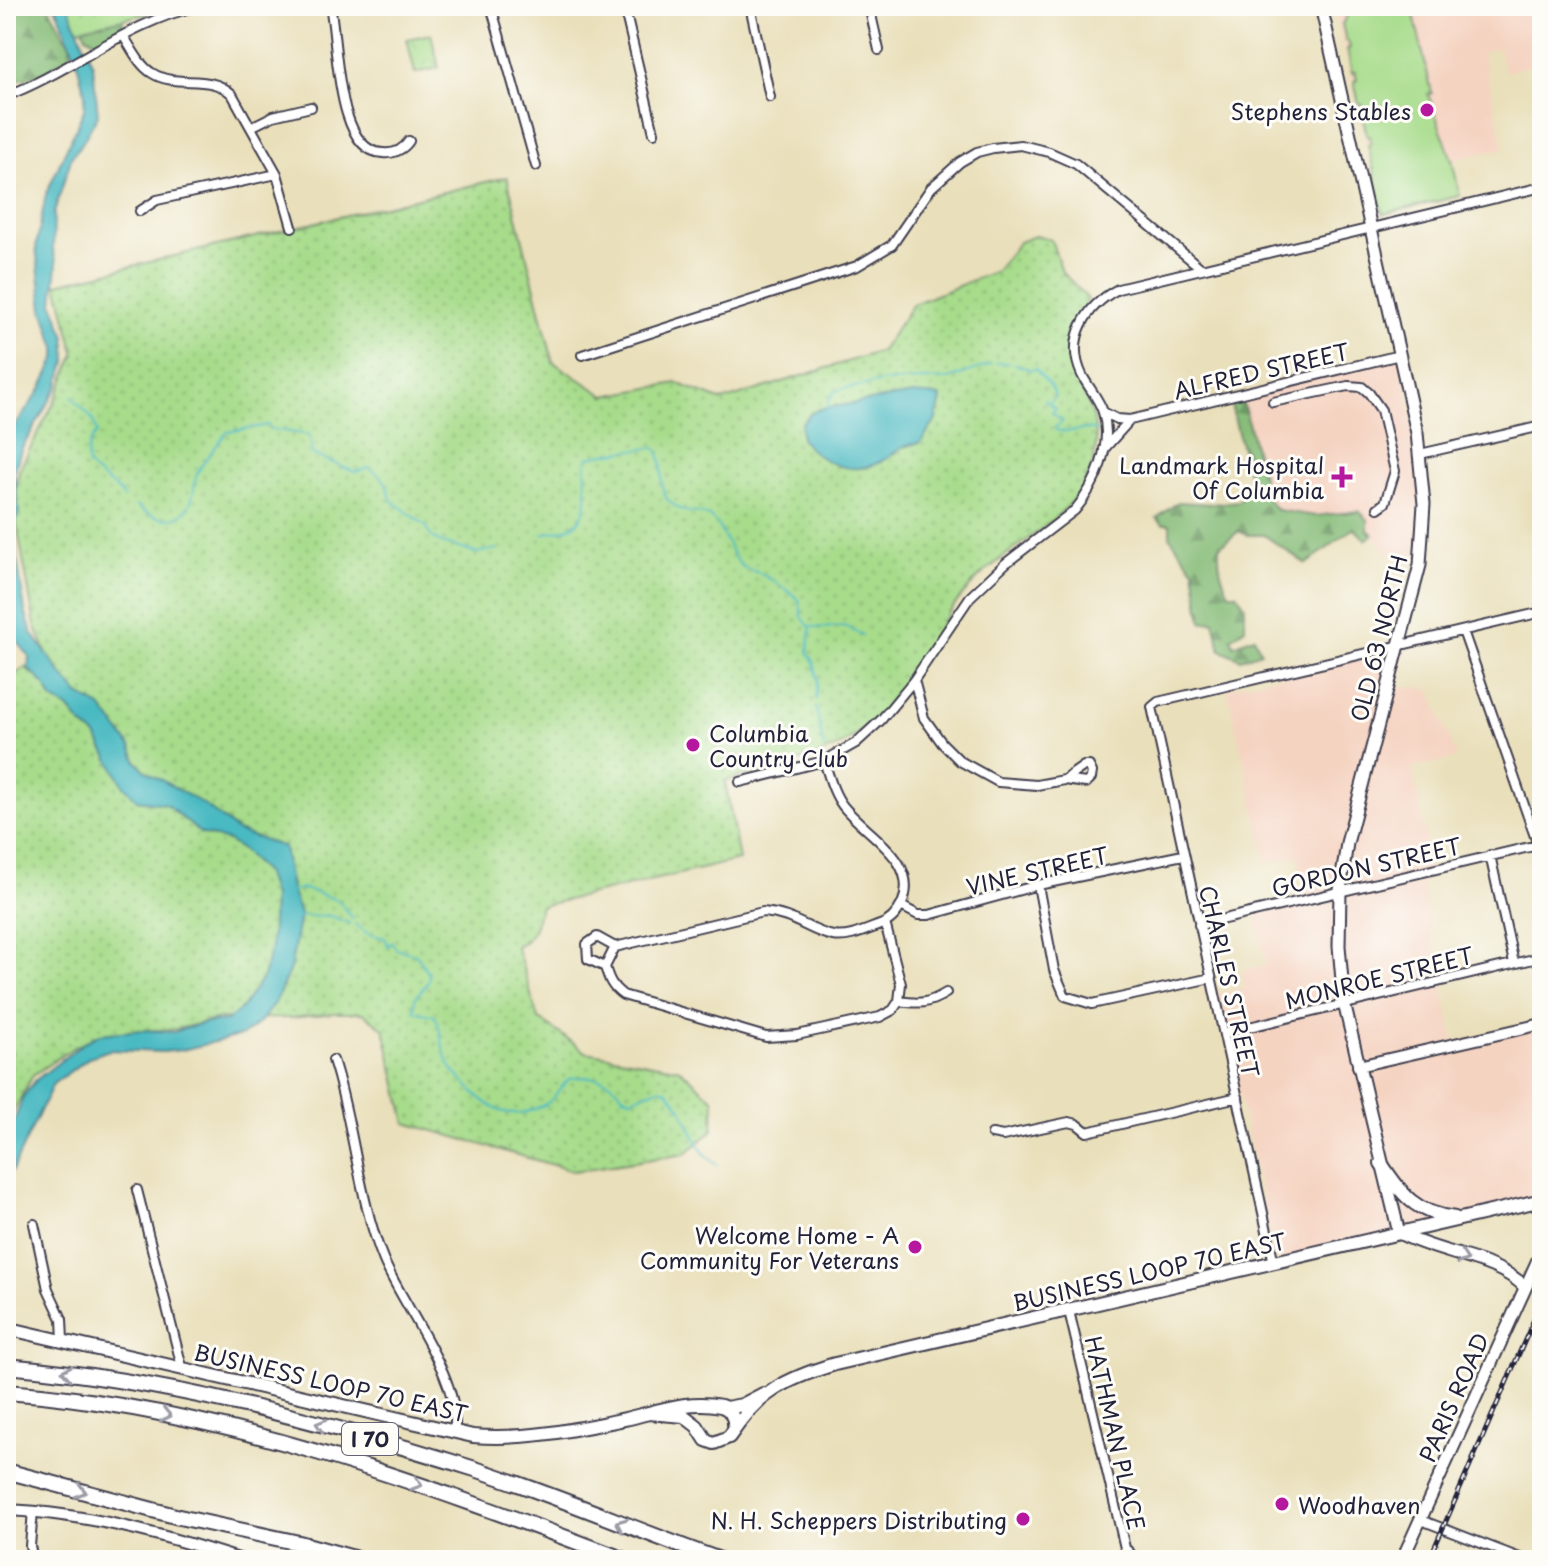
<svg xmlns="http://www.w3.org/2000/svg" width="1548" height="1566" viewBox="0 0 1548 1566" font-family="'Playpen Sans',sans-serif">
<defs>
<pattern id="grass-dots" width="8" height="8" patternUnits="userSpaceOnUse" patternTransform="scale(2)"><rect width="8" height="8" fill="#a7dc8b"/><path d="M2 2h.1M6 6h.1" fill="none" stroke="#8fbc79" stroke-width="1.8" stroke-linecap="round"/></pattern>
<pattern id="forest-firs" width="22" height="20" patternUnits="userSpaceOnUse" patternTransform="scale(2)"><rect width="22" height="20" fill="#85bc77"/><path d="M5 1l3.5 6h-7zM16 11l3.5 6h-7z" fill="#6c9863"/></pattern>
<pattern id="park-crowns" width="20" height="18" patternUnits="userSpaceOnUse" patternTransform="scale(2)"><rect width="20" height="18" fill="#a7dc8b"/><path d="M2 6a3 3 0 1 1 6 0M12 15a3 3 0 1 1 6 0" fill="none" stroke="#8fbc79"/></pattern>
</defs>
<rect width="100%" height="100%" fill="#fdfcf7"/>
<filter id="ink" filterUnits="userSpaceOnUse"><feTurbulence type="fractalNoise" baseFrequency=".0125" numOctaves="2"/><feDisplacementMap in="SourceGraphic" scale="16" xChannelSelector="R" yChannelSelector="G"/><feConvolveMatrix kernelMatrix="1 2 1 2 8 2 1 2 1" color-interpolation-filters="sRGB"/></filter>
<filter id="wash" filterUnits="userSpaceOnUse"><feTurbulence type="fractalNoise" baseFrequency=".006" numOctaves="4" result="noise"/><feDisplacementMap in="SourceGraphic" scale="32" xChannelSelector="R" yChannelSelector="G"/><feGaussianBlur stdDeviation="1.8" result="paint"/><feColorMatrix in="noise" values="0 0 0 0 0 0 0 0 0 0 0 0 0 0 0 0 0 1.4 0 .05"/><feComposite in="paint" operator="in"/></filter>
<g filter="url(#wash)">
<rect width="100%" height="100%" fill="#e9dfba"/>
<path fill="#f5d3c1" d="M 1335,6 L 1542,6 L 1542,63 L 1505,72 L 1499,48 L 1482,52 L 1504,148 L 1452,160 L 1460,196 L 1383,214 Z
M 1400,355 L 1420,454 L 1420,565 L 1391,556 L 1368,530 L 1359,511 L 1315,516 L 1277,510 L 1268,500 L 1241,393 Z
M 1408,645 L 1397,686 L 1430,689 L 1457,758 L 1412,768 L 1432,870 L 1420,874 L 1454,1042 L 1542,1020 L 1542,1199 L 1276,1261 L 1217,994 L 1245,987 L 1242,971 L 1266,964 L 1254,913 L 1308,899 L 1298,856 L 1267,863 L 1227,688 Z"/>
<path fill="url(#grass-dots)" stroke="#647f63" stroke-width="2" d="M 507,177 L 553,362 L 605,396 L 677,383 L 722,401 L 881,351 L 913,304 L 996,271 L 1019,242 L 1037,235 L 1051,240 L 1062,272 L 1088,299 C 1079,314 1066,332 1067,349 C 1067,356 1072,366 1075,372 C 1087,402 1102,426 1094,459 C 1081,516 1017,540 978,578 C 926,629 906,707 841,745 C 815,760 755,772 725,781 L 739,860 L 541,906 C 536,921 533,942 516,945 L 538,1018 L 586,1052 L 680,1069 L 714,1100 L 713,1130 L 685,1154 L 574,1171 L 406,1123 L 384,1029 L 363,1013 L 334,1013 L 292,1018 L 219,1019 L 177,1029 L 109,1033 L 76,1046 L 33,1075 L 6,1125 L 6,680 L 26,667 L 31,674 L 50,662 L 35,625 L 14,509 L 19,470 L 55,401 L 75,354 L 57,284 Z"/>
<path fill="url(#forest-firs)" stroke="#546f59" stroke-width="2" d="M 6,6 L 48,6 L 70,45 L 71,55 C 56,66 28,84 9,78 L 6,72 Z
M 74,6 L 122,7 L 123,29 L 98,42 L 86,36 Z
M 1243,403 L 1268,500 L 1277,510 L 1315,516 L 1359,511 L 1368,520 L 1368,530 L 1373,534 L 1366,540 L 1354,528 L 1306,564 L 1264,535 L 1247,535 L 1239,531 L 1219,547 C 1218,565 1221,577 1229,593 L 1237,593 L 1245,606 L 1245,628 L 1231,638 L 1234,645 L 1254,637 L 1261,652 L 1241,659 L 1221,650 L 1214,621 L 1202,622 L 1194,570 L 1170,537 L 1170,524 L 1163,524 L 1157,518 L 1178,502 L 1212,504 L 1239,501 L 1251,484 L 1231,405 Z"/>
<path fill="url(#park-crowns)" stroke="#647f63" stroke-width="2" d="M 54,6 L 183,6 L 68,31 Z
M 431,34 L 439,68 L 415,73 L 407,39 Z"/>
<path fill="#a7dc8b" stroke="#647f63" stroke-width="2" d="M 1376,6 L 1412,6 L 1432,93 L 1428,94 L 1452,160 L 1460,196 L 1383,214 L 1368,144 L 1371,143 L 1370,136 L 1367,136 L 1362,113 L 1364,112 L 1362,104 L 1359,104 L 1354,81 L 1357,80 L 1355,72 L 1352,73 L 1347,49 L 1350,48 L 1348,41 L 1346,41 L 1342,24 L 1350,12 Z"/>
<path fill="#4ab9c2" stroke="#366e7e" stroke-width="2" d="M 56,6 L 68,6 L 93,65 L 98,115 L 81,145 L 72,156 L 54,213 L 53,250 L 57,265 L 53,303 L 65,335 L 67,360 L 58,386 L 21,450 L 14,472 L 19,511 L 13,534 L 25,611 L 32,633 L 60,672 L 79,695 L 101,707 L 131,747 L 137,762 L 146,771 L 205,805 L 237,831 L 284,847 L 291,889 L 300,914 L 291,966 L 277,999 L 261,1021 L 243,1035 L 182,1050 L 163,1052 L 109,1050 L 90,1057 L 53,1084 L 6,1183 L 6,1143 L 23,1097 L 36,1080 L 86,1041 L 100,1034 L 141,1030 L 174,1032 L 203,1023 L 227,1021 L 242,1008 L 263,977 L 271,948 L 273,897 L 266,874 L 242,850 L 228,841 L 200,833 L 166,804 L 137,800 L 124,786 L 96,736 L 81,724 L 68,708 L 52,699 L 45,685 L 28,668 L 29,656 C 18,645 11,631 7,616 L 6,438 L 41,389 L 56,358 L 56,348 L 43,310 L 36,247 L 46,194 L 84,110 L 85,95 L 76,58 Z
M 913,394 L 939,396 L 941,400 L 935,422 L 920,443 C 900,445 897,453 880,462 C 851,477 820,463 801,439 L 801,424 L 811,413 L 820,409 Z"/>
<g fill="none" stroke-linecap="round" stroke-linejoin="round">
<path stroke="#4ab9c2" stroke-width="2" d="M 996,363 L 1010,363
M 1015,364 L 1031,370 L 1036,369 C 1042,380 1054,385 1055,397 L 1051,401
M 72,396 C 81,410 94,414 97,433 C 88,444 86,450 88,465 C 98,478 115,484 124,498
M 1045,400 L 1056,409 L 1052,413 L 1062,420 L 1062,423 L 1055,427 L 1056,430 C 1069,435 1082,426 1096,431
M 829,409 L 829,400 L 834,392 L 842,389 L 883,382 L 949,379 L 991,364
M 136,506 C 152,519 177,527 190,504 C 195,495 193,483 197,474 C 205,458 216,446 227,432 L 268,425 L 271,429 L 310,435 L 312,454 L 355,472 L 369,468 C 386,479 387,482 391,500 L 426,526 L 429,534 L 439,542 L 476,553 L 497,549
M 543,534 C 551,531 560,532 568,528 C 597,517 581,480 587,458 C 593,455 651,447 656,448 C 667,464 657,488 668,500 C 685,517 692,509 708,516 C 723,523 729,556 742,566 C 747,570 754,570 759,573 C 768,577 794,594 800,601 L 802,617 L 811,629 L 808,652 L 814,662 L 818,680 L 816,699
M 810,626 L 821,628 L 845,626 L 862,635
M 816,707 L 824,749
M 289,891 L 304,889 L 338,900 L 353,919
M 298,917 C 308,913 316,920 327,915 L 349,923
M 355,924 L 368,934 L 385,938 L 388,946 L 392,942 L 396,949 L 416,954 L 429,974 L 428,982 L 415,998 L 414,1011 L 435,1016 C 443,1031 440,1050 449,1064 C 453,1073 462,1080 469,1087 C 493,1113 513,1122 546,1104 C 557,1098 560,1084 571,1078 C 589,1076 613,1077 622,1095 L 631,1099 L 658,1088 L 667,1090 L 680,1106 L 702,1151 L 717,1165"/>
</g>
</g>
<g filter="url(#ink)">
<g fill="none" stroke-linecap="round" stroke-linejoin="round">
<g stroke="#403e4e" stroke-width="12">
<path id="minor" d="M 330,6 C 338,40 335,152 383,153 C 393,154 403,150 409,141
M 491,6 L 536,166
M 624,6 L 654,133
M 750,6 L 770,97
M 869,6 L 879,50
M 124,37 C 132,49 139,65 152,73 C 177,89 208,72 232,94 L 277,174 L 292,227
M 6,96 C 72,71 129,21 199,6
M 251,127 L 273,116 L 311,107
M 140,211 L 157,200 L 277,174
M 582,355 L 857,266 L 892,245 L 931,188 L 960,162 L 977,152 L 993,148 L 1021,145 L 1049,152 L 1076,164 L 1202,269
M 1273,402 L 1348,386 L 1362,387 L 1369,393 L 1381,410 L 1395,471 L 1385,503 L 1378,508
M 1103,412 L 1117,419 L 1130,420 L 1400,355
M 1104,449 L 1130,420
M 1420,454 L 1542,426
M 1463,631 L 1538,845
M 914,680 L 924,718 L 942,743 L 960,761 L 998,782 L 1037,785 L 1064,780 L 1084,766 L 1089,766 L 1092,772 L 1091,778 L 1086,783 L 1064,780
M 824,761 C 829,776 833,793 843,806 C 866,835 921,861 902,904 C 897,914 890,922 880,925 C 866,930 848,939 833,936 C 808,931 794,914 763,912 L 615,947 L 605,967 C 609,980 612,987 623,995 L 766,1037 L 797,1035 L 880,1017 L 893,1010 L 899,1001 L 901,984 L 885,923
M 740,782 L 824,761 L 856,743 L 881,720 L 914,680 L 970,597 L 1006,563 L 1075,510 C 1096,485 1113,445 1103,412 C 1099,399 1088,387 1082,375 C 1065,339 1086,306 1118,289 L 1542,187
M 1490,855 L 1514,963
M 1038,885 L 1054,970 L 1065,996 L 1092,1004 L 1211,978
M 901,906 L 918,915 L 929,915 L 1038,885 L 1183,855
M 1199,925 L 1542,844
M 605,967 L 588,959 L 587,944 L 597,937 L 615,947
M 899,1001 C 919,1004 928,1004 946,993
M 1224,1033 L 1542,957
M 333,1060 C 354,1124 358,1198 384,1261 C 404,1308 464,1383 454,1433
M 992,1134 L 1003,1136 L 1069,1122 L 1077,1124 L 1087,1132 L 1238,1097
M 137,1190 L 182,1367
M 34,1224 L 48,1289 L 62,1319 L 63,1340
M 1274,1263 L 1152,707 L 1158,702 L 1542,612
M 1069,1311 L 1125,1548 L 1137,1560
M 1421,1520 L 1525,1560
M 33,1560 L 30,1546 L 33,1511"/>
</g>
<g stroke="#403e4e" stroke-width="14">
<path id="tertiary" d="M 1358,1066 L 1542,1024
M 6,1510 C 88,1513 164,1535 242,1560"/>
</g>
<g stroke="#403e4e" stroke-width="15">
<path id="secondary" d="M 1321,6 L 1417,433 L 1424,504 L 1420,565 L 1347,843 L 1340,890 L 1339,946 L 1344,1003 L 1399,1233 C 1437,1254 1495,1257 1525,1287
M 1402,1560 L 1542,1251"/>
</g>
<g stroke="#403e4e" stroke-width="16">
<path id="primary" d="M 1381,1163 C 1402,1195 1415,1213 1455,1218
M 6,1328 L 473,1436 C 525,1440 574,1430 625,1419 C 657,1412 687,1399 721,1406 C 732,1409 735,1420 734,1430
M 726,1408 L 742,1405 L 763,1394
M 649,1413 L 684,1416 L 697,1426 L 706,1440 L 714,1443 L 729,1437 C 758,1393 785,1379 835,1364 L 1542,1200"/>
</g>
<g stroke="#403e4e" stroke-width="18">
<path id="motorway" d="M 6,1366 C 166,1380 322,1421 475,1469 C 558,1496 638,1531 720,1560
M 6,1392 C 221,1407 426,1485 625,1560
M 6,1471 L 179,1517 L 299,1543 L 361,1560"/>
</g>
<use href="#minor" stroke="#fff" stroke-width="8"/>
<use href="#tertiary" stroke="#fff" stroke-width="10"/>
<use href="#secondary" stroke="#fff" stroke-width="11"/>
<use href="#primary" stroke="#fff" stroke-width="12"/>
<use href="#motorway" stroke="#fff" stroke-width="14"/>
<g stroke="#22223b" stroke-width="5">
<path id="rail" d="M 1429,1560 L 1542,1301"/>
</g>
<use href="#rail" stroke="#fdfcf7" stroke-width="2" stroke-dasharray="6" stroke-linecap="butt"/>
</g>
<defs><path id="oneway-chevron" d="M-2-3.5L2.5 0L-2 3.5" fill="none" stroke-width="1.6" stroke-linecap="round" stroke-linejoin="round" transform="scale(2)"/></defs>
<g stroke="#9c9ca7">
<use href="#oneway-chevron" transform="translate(1463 1258) rotate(18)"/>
<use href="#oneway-chevron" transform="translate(67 1372) rotate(-171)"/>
<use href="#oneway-chevron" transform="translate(166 1415) rotate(12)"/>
<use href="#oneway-chevron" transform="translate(321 1425) rotate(-164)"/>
<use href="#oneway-chevron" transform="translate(417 1484) rotate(18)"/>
<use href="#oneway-chevron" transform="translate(81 1491) rotate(15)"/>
<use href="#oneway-chevron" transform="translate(621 1524) rotate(-158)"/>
</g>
</g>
<g fill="#b5179e" stroke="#fdfcf7" stroke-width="3">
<circle cx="1427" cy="110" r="8"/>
<path d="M1338 465h8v8h8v8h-8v8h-8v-8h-8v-8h8z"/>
<circle cx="693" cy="745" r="8"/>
<circle cx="915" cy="1247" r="8"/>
<circle cx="1282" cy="1504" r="8"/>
<circle cx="1023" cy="1519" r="8"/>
</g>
<g text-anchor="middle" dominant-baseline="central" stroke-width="6" stroke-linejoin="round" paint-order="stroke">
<rect fill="#fdfcf7" stroke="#646373" stroke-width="2" x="342" y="1423" width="56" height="32" rx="6"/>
<g font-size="20" font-weight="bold" fill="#22223b">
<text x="370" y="1439">I 70</text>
</g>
<g font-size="22" fill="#22223b" stroke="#fdfcf7" text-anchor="end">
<text x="1411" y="110">Stephens Stables</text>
<text x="1324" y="464">Landmark Hospital<tspan x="1324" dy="25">Of Columbia</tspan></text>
<text x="709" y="732" text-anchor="start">Columbia<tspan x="709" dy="25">Country Club</tspan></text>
<text x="899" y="1234">Welcome Home - A<tspan x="899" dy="25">Community For Veterans</tspan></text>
<text x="1298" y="1504" text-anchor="start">Woodhaven</text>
<text x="1007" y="1519">N. H. Scheppers Distributing</text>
</g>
<g font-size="22" fill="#22223b" stroke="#fdfcf7">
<text transform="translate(1261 370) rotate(-13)">ALFRED STREET</text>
<text transform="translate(1378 638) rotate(-76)">OLD 63 NORTH</text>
<text transform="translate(1366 866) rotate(-13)">GORDON STREET</text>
<text transform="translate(1037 870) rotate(-13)">VINE STREET</text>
<text transform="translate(1379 977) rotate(-14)">MONROE STREET</text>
<text transform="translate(1230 981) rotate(77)">CHARLES STREET</text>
<text transform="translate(1149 1271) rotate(-13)">BUSINESS LOOP 70 EAST</text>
<text transform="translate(331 1382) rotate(13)">BUSINESS LOOP 70 EAST</text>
<text transform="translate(1453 1397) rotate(-66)">PARIS ROAD</text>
<text transform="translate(1116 1433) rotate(77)">HATHMAN PLACE</text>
</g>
</g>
<rect width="1548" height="1566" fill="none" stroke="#fdfcf7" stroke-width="32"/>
</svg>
